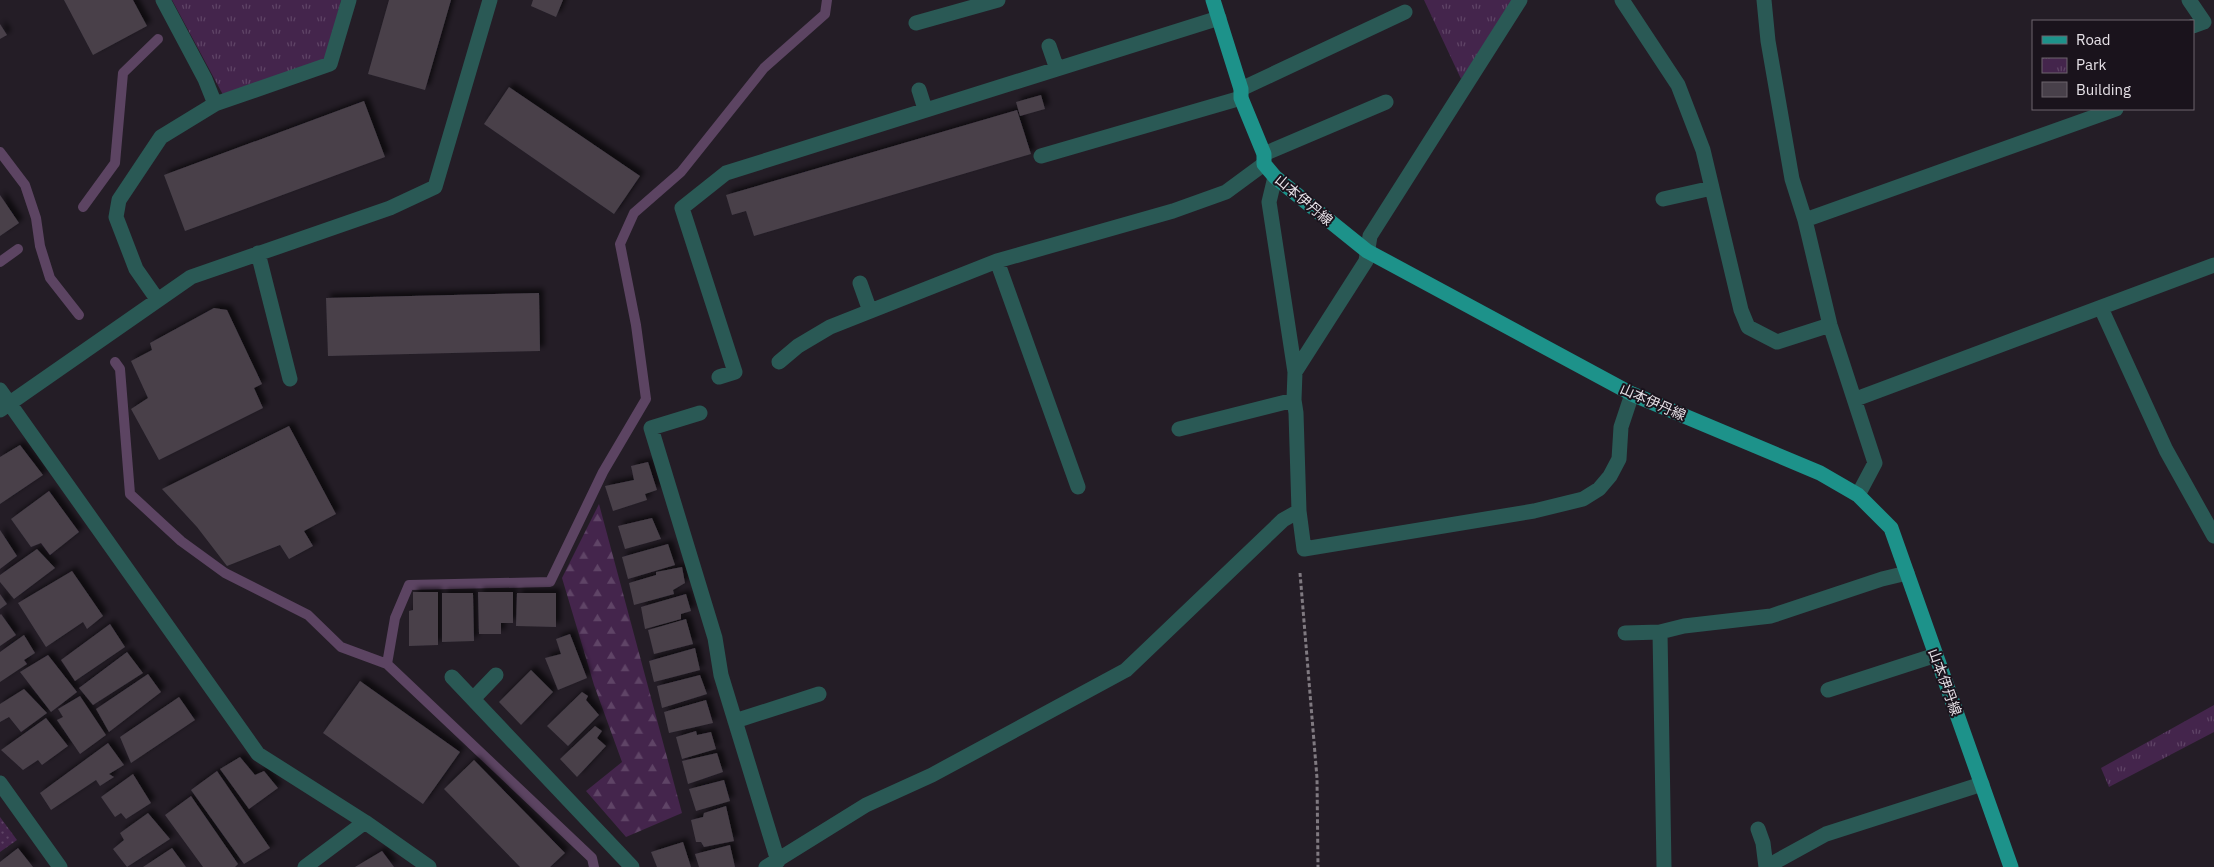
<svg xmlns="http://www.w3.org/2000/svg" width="2214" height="867" viewBox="0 0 2214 867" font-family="'IBM Plex Sans','Noto Sans JP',sans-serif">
<defs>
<pattern id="grass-dots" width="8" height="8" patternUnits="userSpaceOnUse" patternTransform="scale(1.25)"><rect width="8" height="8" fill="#44254c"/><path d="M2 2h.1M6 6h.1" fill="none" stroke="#5f4466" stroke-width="1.8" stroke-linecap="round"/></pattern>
<pattern id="forest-firs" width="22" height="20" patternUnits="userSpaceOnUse" patternTransform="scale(1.25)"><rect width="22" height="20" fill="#44254c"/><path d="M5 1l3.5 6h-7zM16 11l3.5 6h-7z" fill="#5f4466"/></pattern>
<pattern id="park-tufts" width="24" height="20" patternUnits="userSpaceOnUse" patternTransform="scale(1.25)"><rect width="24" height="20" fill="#44254c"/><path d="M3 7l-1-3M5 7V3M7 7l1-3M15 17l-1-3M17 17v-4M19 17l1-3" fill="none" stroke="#5f4466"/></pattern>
<filter id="shadow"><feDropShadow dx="4.5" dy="-4.5" stdDeviation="2.5" flood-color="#0009"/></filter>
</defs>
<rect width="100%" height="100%" fill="#241d26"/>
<path fill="url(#grass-dots)" d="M 0,817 L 17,840 L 0,852 Z"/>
<path fill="url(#forest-firs)" d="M 599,504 L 682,813 L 626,837 L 586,791 L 622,762 L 594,685 L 562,578 Z"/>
<path fill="url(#park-tufts)" d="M 172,0 L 341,0 L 323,73 L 229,106 Z
M 1424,0 L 1516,0 L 1461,79 Z
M 2214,705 L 2214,732 L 2109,787 L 2101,768 Z"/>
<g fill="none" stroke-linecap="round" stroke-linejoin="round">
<path stroke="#5c4462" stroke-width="10" d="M 0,152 L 25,185 L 36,218 L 40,246 L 50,278 L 79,315
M 83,207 L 115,163 L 123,73 L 158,39
M 0,262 L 18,249
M 115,362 L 120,369 L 130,494 L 181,541 L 225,573 L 308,615 L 341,647 L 387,664
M 594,867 L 592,858 L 387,664 L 395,618 L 409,585 L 550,582 L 603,472 L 646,399 L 636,325 L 620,244 L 634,213 L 681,172 L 764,68 L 825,14 L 827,0"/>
</g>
<path fill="#48404a" filter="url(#shadow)" d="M 64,0 L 133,0 L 147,26 L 93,55 Z
M 389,0 L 451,0 L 425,90 L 368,74 Z
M 533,0 L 563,0 L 556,17 L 531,6 Z
M 0,24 L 7,35 L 0,39 Z
M 509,87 L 640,176 L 614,214 L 484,124 Z
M 1041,95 L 1045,109 L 1020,116 L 1016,102 Z
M 364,101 L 385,157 L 185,231 L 164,175 Z
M 1017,110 L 1031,154 L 754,236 L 746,211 L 732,215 L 726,195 Z
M 0,195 L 19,223 L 0,236 Z
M 539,293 L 540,351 L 328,356 L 326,298 Z
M 214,308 L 227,310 L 262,384 L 254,388 L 263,408 L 159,460 L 131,409 L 148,398 L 131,361 L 152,350 L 150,343 Z
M 289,426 L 336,514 L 304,531 L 313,546 L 289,559 L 280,545 L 227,566 L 197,527 L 162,489 Z
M 20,445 L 43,475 L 0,504 L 0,457 Z
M 648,462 L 657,490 L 645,494 L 647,500 L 613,511 L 605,486 L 634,480 L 631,466 Z
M 49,491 L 79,532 L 50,555 L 41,543 L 31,547 L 11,519 Z
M 652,518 L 661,539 L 625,549 L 618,526 Z
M 0,530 L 17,556 L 0,569 Z
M 668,544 L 675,565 L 628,579 L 622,557 Z
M 37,549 L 55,568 L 14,599 L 0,582 L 0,575 Z
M 682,567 L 685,583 L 673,590 L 674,594 L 634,605 L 629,583 L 656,575 L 656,572 Z
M 72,571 L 103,616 L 87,629 L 83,622 L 46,647 L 18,603 Z
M 413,592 L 438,592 L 438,645 L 409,646 L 409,611 L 413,610 Z
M 478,592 L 513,592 L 513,623 L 501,623 L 501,634 L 479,634 Z
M 442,593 L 473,593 L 474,641 L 442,642 Z
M 517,593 L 556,593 L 556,627 L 516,626 Z
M 0,594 L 7,604 L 0,609 Z
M 686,594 L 691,611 L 681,614 L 681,619 L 645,629 L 641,607 Z
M 1,614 L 16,635 L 0,646 L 0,615 Z
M 686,619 L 693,644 L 654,654 L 648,630 Z
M 110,624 L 125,647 L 75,681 L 61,660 Z
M 570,634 L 587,678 L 558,690 L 545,658 L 561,654 L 556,639 Z
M 24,635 L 35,653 L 24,660 L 27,664 L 0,682 L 0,652 Z
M 695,648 L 700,670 L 654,682 L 649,661 Z
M 127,652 L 143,673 L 93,705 L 79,688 Z
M 48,655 L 77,692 L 51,712 L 20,672 Z
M 531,670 L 553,692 L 521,725 L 499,702 Z
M 148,674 L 161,692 L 109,732 L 96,709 Z
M 700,675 L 707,694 L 662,708 L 657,686 Z
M 360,681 L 460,752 L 423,804 L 323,733 Z
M 24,689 L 47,713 L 21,732 L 9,717 L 0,722 L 0,704 Z
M 582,692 L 588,696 L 586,700 L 599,715 L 568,746 L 547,726 Z
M 80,696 L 106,735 L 80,754 L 57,720 L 63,717 L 58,709 Z
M 179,697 L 195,720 L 131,763 L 120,737 Z
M 706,700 L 713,723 L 669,733 L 664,712 Z
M 46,718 L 68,746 L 42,765 L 38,760 L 23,770 L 1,750 Z
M 595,726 L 602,731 L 597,738 L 606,746 L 577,777 L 560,759 Z
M 696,731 L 697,735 L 711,732 L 716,749 L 682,759 L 676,737 Z
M 108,743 L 124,765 L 109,774 L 114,777 L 100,786 L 96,780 L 51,810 L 40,793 Z
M 717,753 L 723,772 L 688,784 L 682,761 Z
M 240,757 L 255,775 L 264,771 L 278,788 L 249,809 L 220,769 Z
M 474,760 L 565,853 L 550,867 L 520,867 L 444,789 Z
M 217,771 L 270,848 L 244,864 L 191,790 Z
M 133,774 L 151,803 L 126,819 L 121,813 L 115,817 L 101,797 Z
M 724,780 L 730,801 L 696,811 L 689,789 Z
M 191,796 L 238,864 L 235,867 L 203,867 L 165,815 Z
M 726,806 L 734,841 L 704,847 L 701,842 L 696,842 L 691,820 L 703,817 L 704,813 Z
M 148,813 L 170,839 L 127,867 L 113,849 L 124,840 L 120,833 Z
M 683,842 L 691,867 L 657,867 L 651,852 Z
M 730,845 L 735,867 L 699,867 L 695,854 Z
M 18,848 L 33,867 L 0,867 L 0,862 Z
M 172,848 L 186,867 L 143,867 Z
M 382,851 L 394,867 L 355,867 Z"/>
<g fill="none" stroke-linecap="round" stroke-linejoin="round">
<path stroke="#807a81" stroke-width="3" stroke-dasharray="4 2.5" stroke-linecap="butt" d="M 1300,573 L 1317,778 L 1318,867"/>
<path stroke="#2a5955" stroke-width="15" d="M 163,0 L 205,79 L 215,104
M 1622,0 L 1678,85 L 1703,150 L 1741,310 L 1748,327 L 1777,342 L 1830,325
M 1764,0 L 1768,41 L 1792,179 L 1805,220 L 1830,325 L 1875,463 L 1858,495
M 2189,0 L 2204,22 L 2193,26
M 916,23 L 998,0
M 1049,46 L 1057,69
M 1241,89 L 1405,12
M 919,90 L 925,109
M 1264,154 L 1386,102
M 1041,156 L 1241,98
M 1275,177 L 1269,202 L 1295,372 L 1366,261 L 1370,236 L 1520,0
M 1663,199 L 1712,188
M 1805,220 L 2116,109
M 258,253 L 290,379
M 997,261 L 1078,487
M 860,283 L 870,311
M 157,299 L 136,269 L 116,217 L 119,200 L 161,137 L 215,104 L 330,64 L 349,0
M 2101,308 L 2166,450 L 2214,536
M 779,362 L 798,346 L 830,327 L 997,261 L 1173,211 L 1226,192 L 1264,164
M 1295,372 L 1294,400 L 1296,413 L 1299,511 L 1304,549 L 1534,511 L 1583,499 L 1599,489 L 1610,476 L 1619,459 L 1621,427 L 1632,394
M 719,377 L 735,372 L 682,208 L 726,173 L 1219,18
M 0,390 L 258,754 L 365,822 L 429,867
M 1856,399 L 2214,265
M 0,410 L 191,277 L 390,208 L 435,187 L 490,0
M 700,413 L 651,428 L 715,638 L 721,675 L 778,861
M 1179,429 L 1294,400
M 1625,633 L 1660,632
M 452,677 L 632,867
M 1828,690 L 1936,655
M 473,699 L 496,675
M 735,721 L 819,694
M 0,783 L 60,867
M 1758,829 L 1763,843 L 1766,867
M 305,867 L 365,822
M 766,867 L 866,805 L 932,775 L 1126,670 L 1283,520 L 1299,511
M 1664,867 L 1660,632 L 1684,626 L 1771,616 L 1882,579 L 1907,573
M 1766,867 L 1826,834 L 1982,784"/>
<path stroke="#1d928a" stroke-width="15" d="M 1213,0 L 1241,89 L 1241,98 L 1264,154 L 1264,164 L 1275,177 L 1367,251 L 1632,394 L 1820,473 L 1858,495 L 1891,528 L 2011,867"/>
</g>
<g text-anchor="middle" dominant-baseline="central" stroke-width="4" stroke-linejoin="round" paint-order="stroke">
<g font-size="14" fill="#e6e1e7" stroke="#1a131c">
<text transform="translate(1304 200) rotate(40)">山本伊丹線</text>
<text transform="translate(1653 402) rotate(24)">山本伊丹線</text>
<text transform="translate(1945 682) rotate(70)">山本伊丹線</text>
</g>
</g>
<rect x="2032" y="20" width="162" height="90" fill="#1a131c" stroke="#6c656d"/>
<rect x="2042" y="36" width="25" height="8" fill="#1d928a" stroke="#6c656d"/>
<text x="2076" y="45" font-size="15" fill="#e6e1e7">Road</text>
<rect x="2042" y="58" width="25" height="15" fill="url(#park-tufts)" stroke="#6c656d"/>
<text x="2076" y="70" font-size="15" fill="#e6e1e7">Park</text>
<rect x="2042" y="82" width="25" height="15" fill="#48404a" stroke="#6c656d"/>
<text x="2076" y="95" font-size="15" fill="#e6e1e7">Building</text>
</svg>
